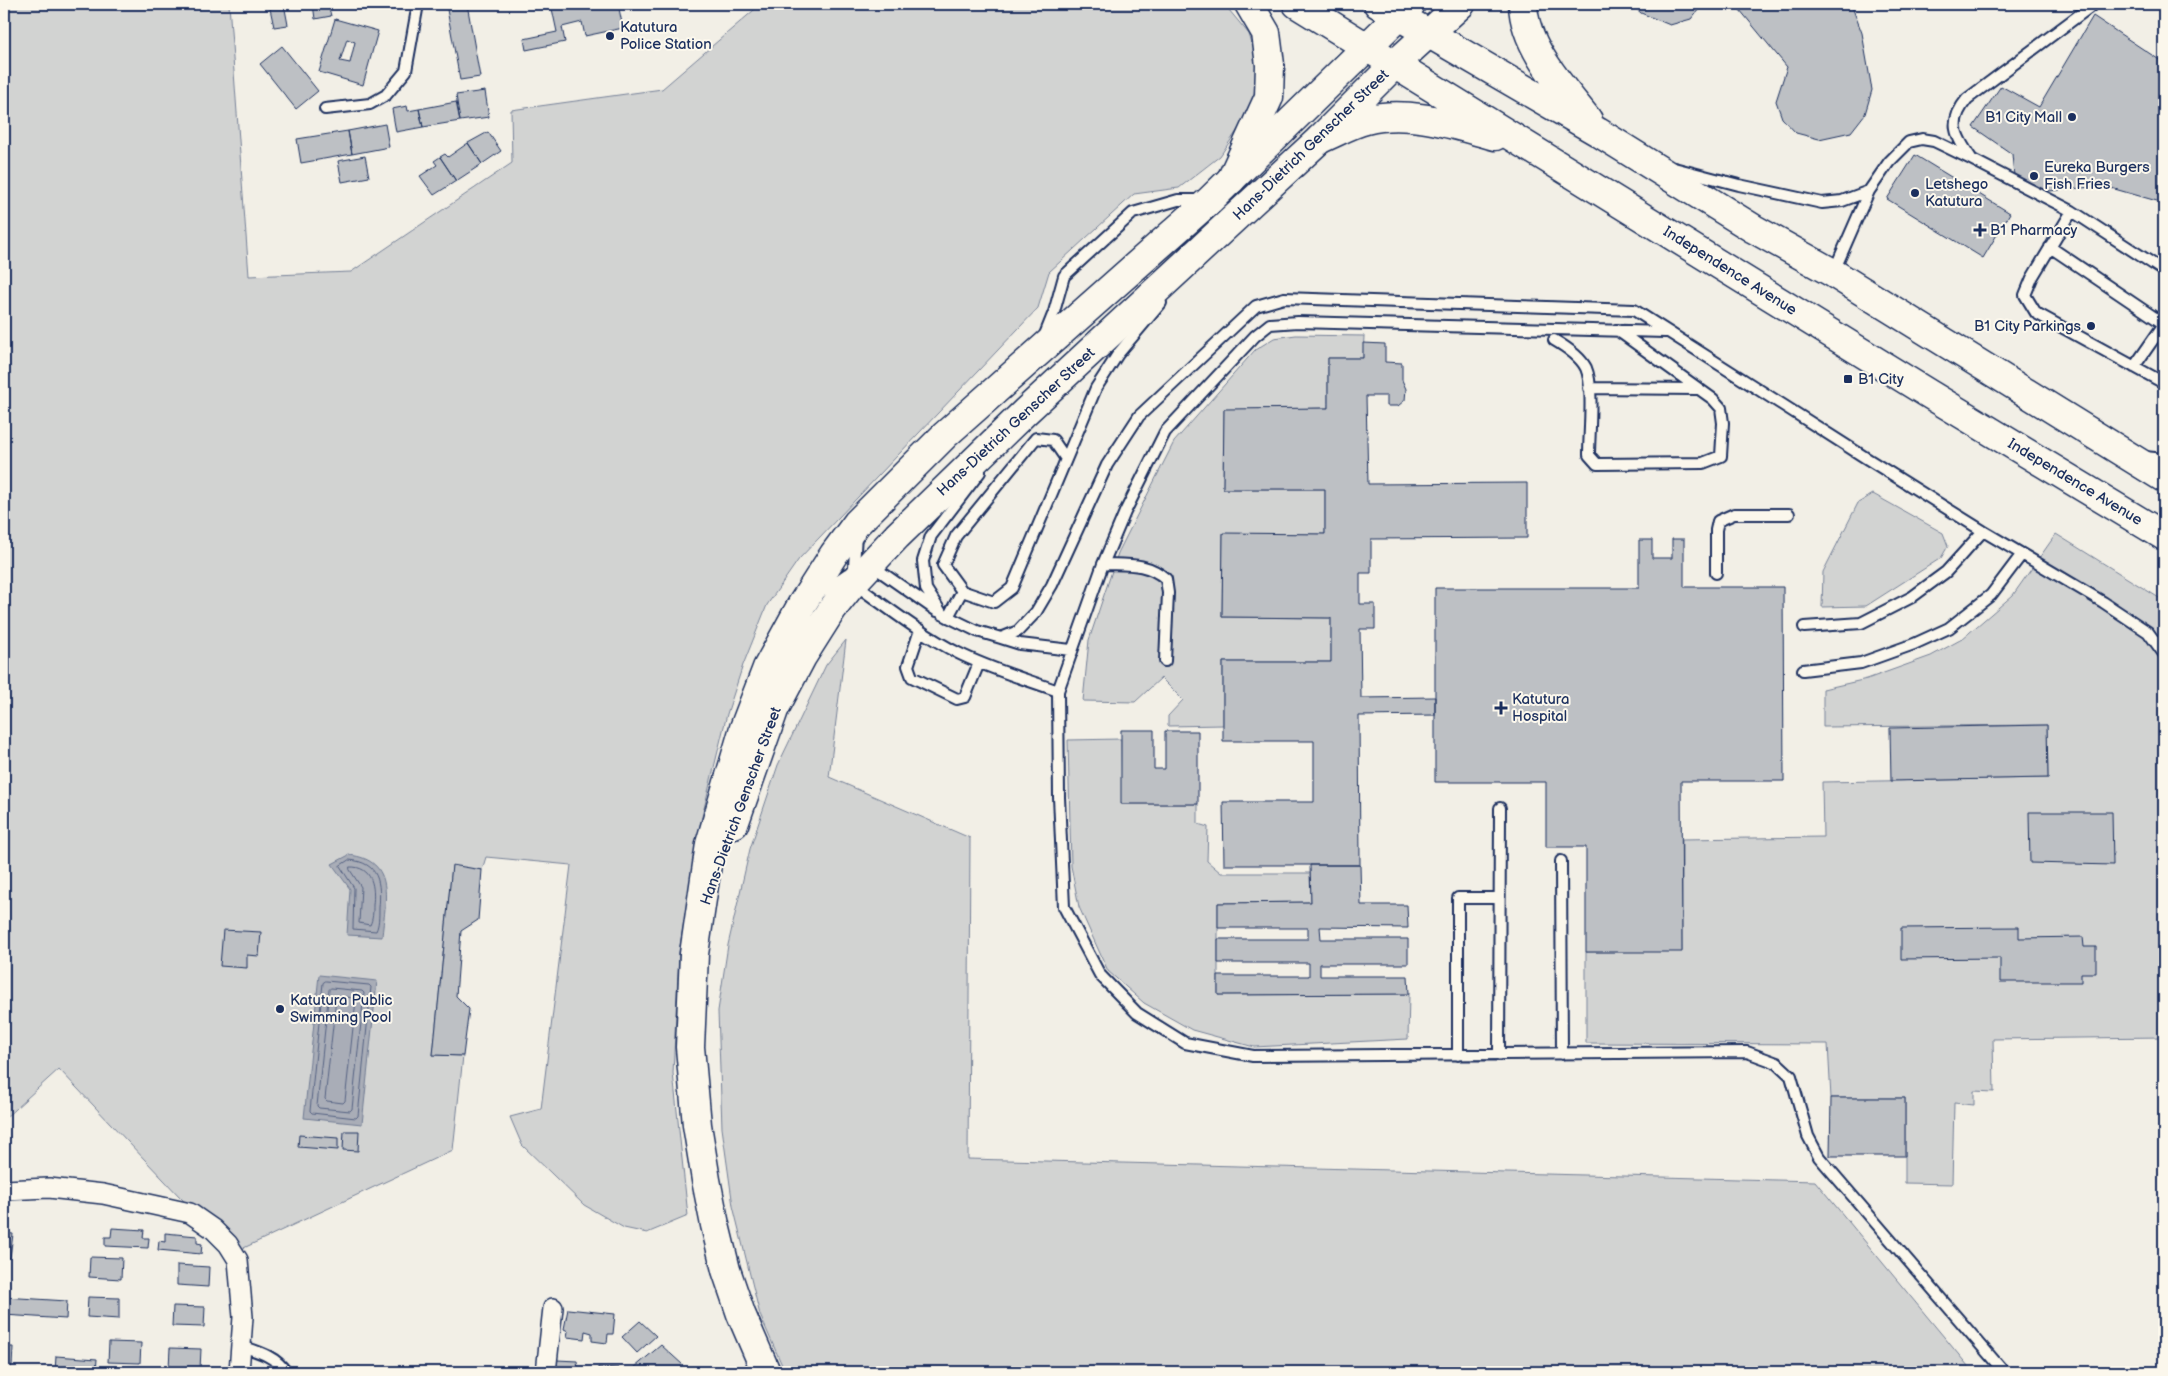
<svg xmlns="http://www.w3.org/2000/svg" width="2168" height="1376" viewBox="0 0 2168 1376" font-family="'Balsamiq Sans',sans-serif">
<rect width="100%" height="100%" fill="#f2efe6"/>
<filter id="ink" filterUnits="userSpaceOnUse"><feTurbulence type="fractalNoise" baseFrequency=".02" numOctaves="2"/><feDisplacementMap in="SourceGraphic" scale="10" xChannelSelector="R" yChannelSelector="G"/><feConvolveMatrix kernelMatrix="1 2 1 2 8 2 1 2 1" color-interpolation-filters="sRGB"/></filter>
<g filter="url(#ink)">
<path fill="#d2d3d2" stroke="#768198" d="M 4,4 L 229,4 L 249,276 L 351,272 L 512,163 L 511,110 L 662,89 L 761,4 L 1224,4 L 1249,34 L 1257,61 L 1254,96 L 1241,125 L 1220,156 L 1179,188 L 1134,194 L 1049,272 L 1038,308 L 799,559 L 767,605 L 743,665 L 727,714 L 700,825 L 679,952 L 673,1073 L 688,1216 L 647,1233 L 624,1228 L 584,1205 L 522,1145 L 510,1117 L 541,1109 L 571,865 L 486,857 L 482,870 L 452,866 L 433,1055 L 463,1056 L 453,1150 L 233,1253 L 59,1069 L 4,1119 Z
M 1296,335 L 1364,336 L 1363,358 L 1328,358 L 1328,408 L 1224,410 L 1223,489 L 1325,489 L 1325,534 L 1223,534 L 1222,617 L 1331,618 L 1331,662 L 1223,662 L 1223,725 L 1168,726 L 1168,716 L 1183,700 L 1161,678 L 1135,702 L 1083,701 L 1089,640 L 1118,553 L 1174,442 L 1255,350 L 1274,338 Z
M 1873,494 L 1943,533 L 1948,546 L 1941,558 L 1866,606 L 1822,607 L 1823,572 L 1858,503 Z
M 2056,534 L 2164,601 L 2164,1037 L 1993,1039 L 1994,1092 L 1974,1091 L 1974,1105 L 1954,1103 L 1952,1184 L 1905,1183 L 1905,1098 L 1831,1098 L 1828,1044 L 1586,1043 L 1586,952 L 1682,951 L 1682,839 L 1823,837 L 1822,782 L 2048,778 L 2047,725 L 1823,727 L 1823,689 L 1867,679 L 1931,656 L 1962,639 L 2013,595 Z
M 846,640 L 829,777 L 970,838 L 968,1159 L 1815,1181 L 1973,1372 L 785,1372 L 760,1315 L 733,1206 L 722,1128 L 718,1011 L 728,945 L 750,849 L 778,765 L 826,665 Z
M 1121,739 L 1122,804 L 1198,804 L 1198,824 L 1208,827 L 1207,861 L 1221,873 L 1310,873 L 1311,902 L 1218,903 L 1218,995 L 1409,994 L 1408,1039 L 1254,1047 L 1192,1030 L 1144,1003 L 1108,971 L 1079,907 L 1071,866 L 1068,740 Z"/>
<path fill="#a9adb7" stroke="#707b93" d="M 349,855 C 397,860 385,902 382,937 L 347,935 L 350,889 L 332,864 Z
M 319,975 L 377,981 L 362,1124 L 304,1118 Z"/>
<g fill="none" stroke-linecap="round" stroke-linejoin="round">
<path stroke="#546182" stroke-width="1" d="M 349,860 C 380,862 381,884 379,908 C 379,916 379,925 376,931 L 353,929 L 354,888 L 340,866 Z
M 350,867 C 373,866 375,888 373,905 C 373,912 373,919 370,925 L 359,923 L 361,887 L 350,870 Z
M 326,981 L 369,985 L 371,987 L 358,1116 L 356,1118 L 312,1113 L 310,1111 L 323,983 Z
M 331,988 L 362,991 L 364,993 L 352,1109 L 350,1111 L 319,1108 L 317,1106 L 329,990 Z
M 338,996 L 354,998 L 356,1000 L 345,1101 L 343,1103 L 327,1101 L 325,1099 L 336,998 Z"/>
</g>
<path fill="#bdc0c4" stroke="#1b2f5e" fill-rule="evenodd" d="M 269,4 L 284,4 L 288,25 L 274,27 Z
M 313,4 L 328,4 L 331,16 L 315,19 Z
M 446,4 L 467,4 L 480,77 L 460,80 Z
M 551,4 L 618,4 L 623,28 L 585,36 L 582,22 L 562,27 L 565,42 L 526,50 L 524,39 L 557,32 Z
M 1631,4 L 1703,4 L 1691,19 L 1670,25 L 1641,13 Z
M 1735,4 L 1851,4 L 1862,33 L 1872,90 L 1865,114 L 1851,132 L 1819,139 L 1796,133 L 1782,118 L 1776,101 L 1787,67 Z
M 2093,16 L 2164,63 L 2164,203 L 2104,186 L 2038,192 L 2014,176 L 2012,154 L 1973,127 L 2001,86 L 2039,107 Z
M 335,19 L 378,31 L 363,85 L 319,72 ZM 347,39 L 355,42 L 350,63 L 340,61 Z
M 282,46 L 318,91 L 296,109 L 260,64 Z
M 485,91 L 489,117 L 460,121 L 456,95 Z
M 456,102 L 460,121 L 423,127 L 419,109 Z
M 407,106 L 408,111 L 419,109 L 423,127 L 396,132 L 392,109 Z
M 385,124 L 389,147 L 352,154 L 348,131 Z
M 348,131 L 352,154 L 301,163 L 297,139 Z
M 488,132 L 501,151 L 482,164 L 468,143 Z
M 468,143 L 482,164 L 456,181 L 440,157 L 445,154 L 448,157 Z
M 1915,155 L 2010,213 L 1983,258 L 1887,199 Z
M 365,156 L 369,177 L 342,182 L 338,161 Z
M 440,157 L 456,181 L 434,195 L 420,176 L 437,165 L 434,161 Z
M 1363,343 L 1385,344 L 1385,362 L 1402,363 L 1402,380 L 1406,389 L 1405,400 L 1398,406 L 1387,406 L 1387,396 L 1366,396 L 1368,484 L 1527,483 L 1527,538 L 1371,539 L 1371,573 L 1360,573 L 1360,604 L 1375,604 L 1375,629 L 1360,629 L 1361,698 L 1435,697 L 1435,715 L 1359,716 L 1360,865 L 1224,865 L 1223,802 L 1314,802 L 1314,741 L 1223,741 L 1223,662 L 1331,662 L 1331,618 L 1222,617 L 1223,533 L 1325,534 L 1325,489 L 1223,489 L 1224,409 L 1328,408 L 1328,358 L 1363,358 Z
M 1672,539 L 1684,539 L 1684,587 L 1783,587 L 1784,781 L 1681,781 L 1682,952 L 1586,952 L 1586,847 L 1546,847 L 1546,782 L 1435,782 L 1435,588 L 1639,588 L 1639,540 L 1652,540 L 1652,558 L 1672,558 Z
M 2047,725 L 2048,778 L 1891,781 L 1890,728 Z
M 1121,730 L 1154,730 L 1154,769 L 1165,769 L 1165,731 L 1198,731 L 1198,804 L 1121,804 Z
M 2029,812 L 2112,812 L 2113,865 L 2030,863 Z
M 452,865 L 482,870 L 478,920 L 461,931 L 456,996 L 469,1009 L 463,1056 L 433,1055 Z
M 1310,865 L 1360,865 L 1361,905 L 1407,905 L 1408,928 L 1320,927 L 1321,939 L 1408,939 L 1408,964 L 1320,964 L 1320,976 L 1408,976 L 1409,994 L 1218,995 L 1218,976 L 1309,976 L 1309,963 L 1218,963 L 1218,939 L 1308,939 L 1308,928 L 1218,928 L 1218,903 L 1311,902 Z
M 2019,927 L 2019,938 L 2083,937 L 2084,947 L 2096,947 L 2096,973 L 2081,973 L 2081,982 L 2000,982 L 2000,958 L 1901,959 L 1901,928 Z
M 223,930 L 261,932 L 259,956 L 247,955 L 247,968 L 220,966 Z
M 1831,1098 L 1905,1098 L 1905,1156 L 1830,1156 Z
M 344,1131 L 359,1131 L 358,1151 L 343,1150 Z
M 299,1135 L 338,1138 L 338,1150 L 298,1147 Z
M 112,1228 L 144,1230 L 143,1238 L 149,1238 L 148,1248 L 105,1246 L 105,1237 L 111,1237 Z
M 4,1233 L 13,1234 L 10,1258 L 4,1257 Z
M 165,1233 L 197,1236 L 197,1243 L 202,1244 L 201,1254 L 158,1250 L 159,1241 L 165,1242 Z
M 90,1257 L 122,1258 L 121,1279 L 89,1277 Z
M 177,1265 L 209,1267 L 208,1287 L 177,1285 Z
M 4,1297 L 67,1301 L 66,1319 L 4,1315 Z
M 88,1297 L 119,1298 L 119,1319 L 87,1317 Z
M 173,1306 L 205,1307 L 204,1327 L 172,1326 Z
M 568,1309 L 615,1314 L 613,1334 L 608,1334 L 607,1343 L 592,1341 L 592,1333 L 585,1331 L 584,1339 L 567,1337 L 568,1331 L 564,1329 Z
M 640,1321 L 656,1336 L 637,1353 L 622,1337 Z
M 109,1342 L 141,1343 L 140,1363 L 108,1362 Z
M 661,1345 L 683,1365 L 676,1372 L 639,1372 L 634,1368 Z
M 4,1347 L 13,1347 L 12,1366 L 4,1365 Z
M 170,1348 L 201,1349 L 200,1369 L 169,1368 Z
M 56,1356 L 97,1359 L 96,1372 L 55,1372 Z
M 557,1360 L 577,1361 L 578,1368 L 598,1370 L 598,1367 L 619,1368 L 618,1372 L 554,1372 Z"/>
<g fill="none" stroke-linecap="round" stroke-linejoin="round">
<g stroke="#1b2f5e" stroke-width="14">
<path id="lane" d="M 325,109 L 370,104 L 386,95 L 406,71 L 418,4
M 1971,158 C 1955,135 1948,122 1967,99 L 2094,4
M 1674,168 L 1739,185 L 1822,203 L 1842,201 L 1869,191
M 2072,211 L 2032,278 L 2025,295 L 2036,313 L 2164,383
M 2050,247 L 2164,324
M 1834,271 L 1869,191 L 1889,162 L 1909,142 L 1922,139 L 1934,141 L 1971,159 L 2072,211 L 2164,271
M 1665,332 L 1298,322 L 1270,324 L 1255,336 L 1165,432 L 1125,512 L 1103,564 L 1058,691 L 1059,797 L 1064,907 L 1100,975 L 1137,1013 L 1185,1043 L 1253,1056 L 1747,1052 L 1777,1063 L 1791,1076 L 1808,1136 L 1819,1157 L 2004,1372
M 1044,337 L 1054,312 L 1064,276 L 1133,213 L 1178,200 L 1202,200
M 1554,340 C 1566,347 1580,356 1586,368 C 1594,386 1589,434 1589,455 L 1597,464 L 1703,463 L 1721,456 L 1723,423 L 1721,408 L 1713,399 L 1617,330
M 2134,367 L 2164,324
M 1589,388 L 1697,389
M 2145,457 L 2164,459
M 1066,459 L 1053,440 L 1036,438 L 956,536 L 943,565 L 962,591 L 994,602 L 1012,588 L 1096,388 L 1118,354 L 1161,303
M 980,472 L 931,536 L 923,561 L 926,589 L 942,614 L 977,631 L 1001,638 L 1018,631 L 1036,612 L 1052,585 L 1107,465 L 1139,416 L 1256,306 L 1284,298 L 1634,310 L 1866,458 L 1983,531 L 2103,602 L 2148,632 L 2164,654
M 856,534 L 853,583 C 887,607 921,634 958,653 C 990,669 1025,679 1058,691
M 1103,564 C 1127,565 1147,562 1166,579 L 1168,593 L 1165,661
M 871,565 L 937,611
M 1716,573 L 1716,530 L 1718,521 L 1734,514 L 1789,514
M 820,593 L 847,574
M 948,617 L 962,591
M 1804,627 L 1861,623 L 1912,597 L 1946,572 L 1983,531
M 920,630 L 908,666 L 912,677 L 957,699 L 965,697 L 979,663
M 1001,638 L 1020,644 L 1071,650
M 1803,670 L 1861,663 L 1914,644 L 1949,628 L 1991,595 L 2022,554
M 1561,861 L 1562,1054
M 1458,1055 L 1458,898 L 1499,898
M 1499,1055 L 1500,808
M 241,1346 C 259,1352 275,1356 286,1372"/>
</g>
<g stroke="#1b2f5e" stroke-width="22">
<path id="street" d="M 4,1190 L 49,1188 L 103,1194 L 190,1213 L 213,1229 L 228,1244 L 238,1260 L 243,1317 L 239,1372
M 546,1372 L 553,1308"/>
</g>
<g stroke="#1b2f5e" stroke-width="31">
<path id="secondary" d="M 734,824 L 774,710 L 802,657 L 833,608 L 853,583 L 897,536 L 1026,411 L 1320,139 L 1395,64 L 1461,4
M 766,1372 L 741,1314 L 726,1270 L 715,1225 L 706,1180 L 697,1125 L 690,1047 L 694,954 L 710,844 L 744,728 L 767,668 L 802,604 L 834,554 L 857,523 L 945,435 L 1209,201 L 1411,4"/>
</g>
<g stroke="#1b2f5e" stroke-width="31">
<path id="primary" d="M 1297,4 L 1929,394 L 2164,536
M 1378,4 L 1598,132 L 1754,229 L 1833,273 L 2164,478
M 1523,4 C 1524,47 1563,88 1588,120
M 1320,139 C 1335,133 1350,124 1366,120 C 1408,109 1454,125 1495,136
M 1231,180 L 1269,97 L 1270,65 L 1266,33 L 1249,4"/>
</g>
<use href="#lane" stroke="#fbf7ec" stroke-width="10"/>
<use href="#street" stroke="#fbf7ec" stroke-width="19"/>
<use href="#secondary" stroke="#fbf7ec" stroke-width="28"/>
<use href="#primary" stroke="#fbf7ec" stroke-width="28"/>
</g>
</g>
<g fill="#1b2f5e" stroke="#fbf7ec" stroke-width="2">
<circle cx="610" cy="36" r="5"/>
<circle cx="2072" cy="117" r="5"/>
<circle cx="2034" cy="176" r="5"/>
<circle cx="1915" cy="193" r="5"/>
<path d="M1977.5 222.5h5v5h5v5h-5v5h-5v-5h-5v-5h5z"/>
<circle cx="2091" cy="326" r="5"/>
<rect x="1843" y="374" width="10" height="10" rx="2.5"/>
<path d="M1498.5 700.5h5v5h5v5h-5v5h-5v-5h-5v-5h5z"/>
<circle cx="280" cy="1009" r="5"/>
</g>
<g text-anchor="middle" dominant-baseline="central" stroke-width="4" stroke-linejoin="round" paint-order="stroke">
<g font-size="15" fill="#1b2f5e" stroke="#fbf7ec" text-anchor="start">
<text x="620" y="27">Katutura<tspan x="620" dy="17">Police Station</tspan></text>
<text x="2062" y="117" text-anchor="end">B1 City Mall</text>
<text x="2044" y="167">Eureka Burgers<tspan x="2044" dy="17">Fish Fries</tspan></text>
<text x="1925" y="184">Letshego<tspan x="1925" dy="17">Katutura</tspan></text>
<text x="1990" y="230">B1 Pharmacy</text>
<text x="2081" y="326" text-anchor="end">B1 City Parkings</text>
<text x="1858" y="379">B1 City</text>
<text x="1512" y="699">Katutura<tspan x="1512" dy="17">Hospital</tspan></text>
<text x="290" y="1000">Katutura Public<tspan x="290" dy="17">Swimming Pool</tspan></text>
</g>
<g font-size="15" fill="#1b2f5e" stroke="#fbf7ec">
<text transform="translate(1311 145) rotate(-44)">Hans-Dietrich Genscher Street</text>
<text transform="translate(1730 271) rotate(32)">Independence Avenue</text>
<text transform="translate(1016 422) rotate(-43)">Hans-Dietrich Genscher Street</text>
<text transform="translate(2075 482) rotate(31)">Independence Avenue</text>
<text transform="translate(741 806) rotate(-70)">Hans-Dietrich Genscher Street</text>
</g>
</g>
<rect width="2168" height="1376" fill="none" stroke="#fbf7ec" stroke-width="20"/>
<rect x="10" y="10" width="2148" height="1356" fill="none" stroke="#1b2f5e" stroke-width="2" filter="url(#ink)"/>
</svg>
